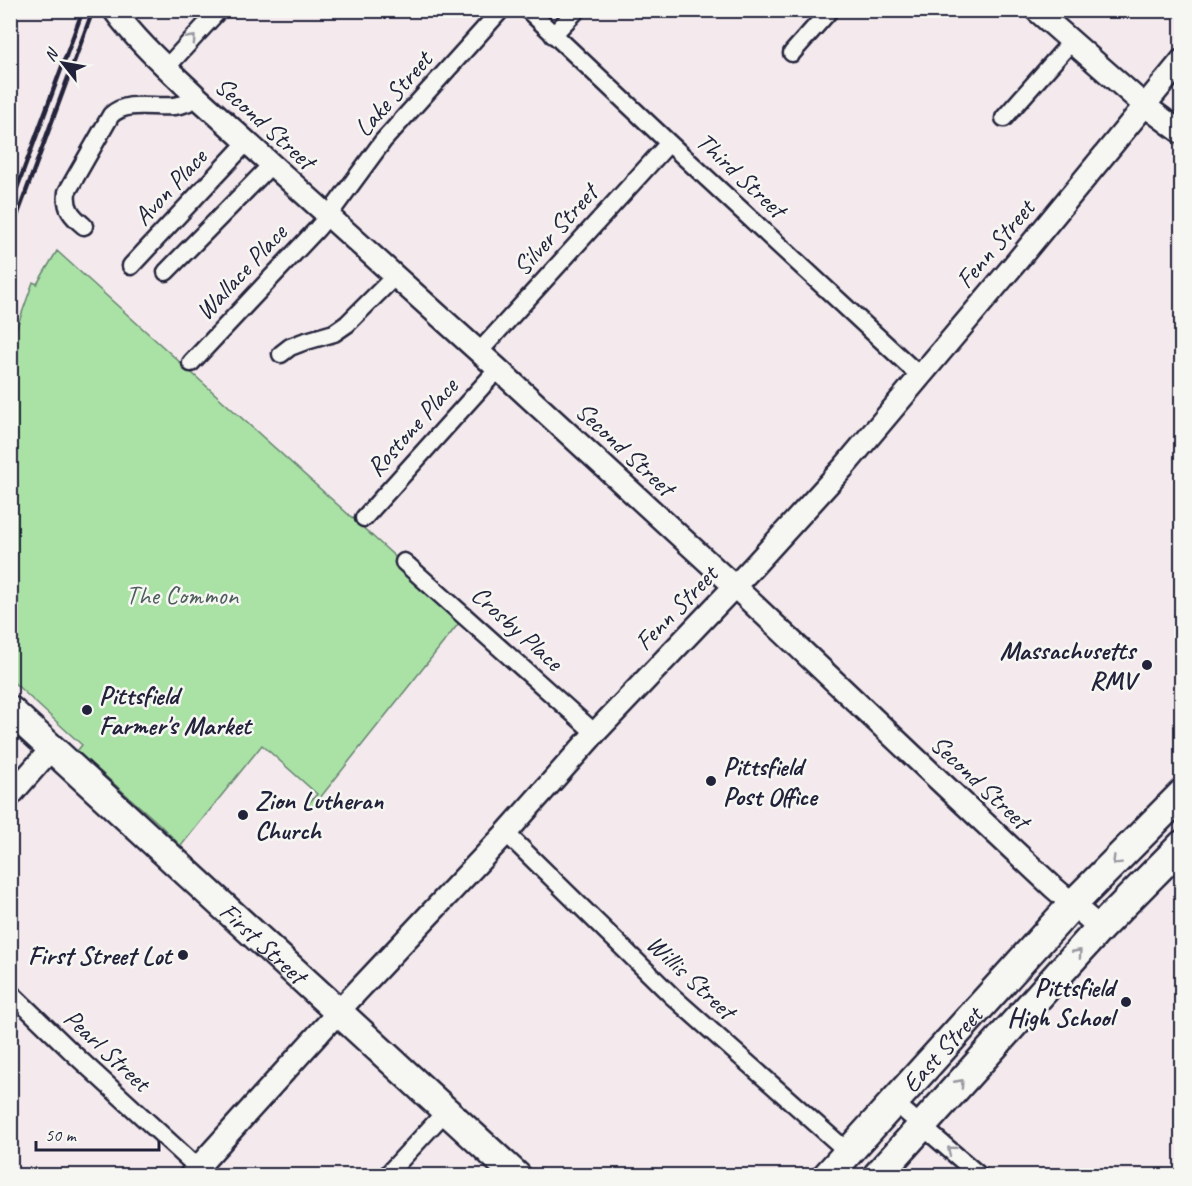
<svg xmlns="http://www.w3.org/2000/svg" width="1192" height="1186" viewBox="0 0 1192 1186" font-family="Caveat,sans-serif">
<rect width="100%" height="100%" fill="#f4eaed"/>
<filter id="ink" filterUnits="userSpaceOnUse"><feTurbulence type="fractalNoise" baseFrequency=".0167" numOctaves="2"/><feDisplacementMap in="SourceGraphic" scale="12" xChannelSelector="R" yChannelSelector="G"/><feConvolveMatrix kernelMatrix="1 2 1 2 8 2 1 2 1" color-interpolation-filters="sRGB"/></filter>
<g filter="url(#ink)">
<path fill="#aae2a6" stroke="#668270" stroke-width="1.5" d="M 57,251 L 463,618 L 312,808 L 308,804 L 317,794 L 262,745 L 181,846 L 157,822 L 77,751 L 82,745 L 11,680 L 11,344 L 33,282 L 37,284 Z"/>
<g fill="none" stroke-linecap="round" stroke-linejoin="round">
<g stroke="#22223b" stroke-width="21">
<path id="minor" d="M 528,10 L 669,143 L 920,376
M 553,35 L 577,10
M 792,53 L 830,10
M 166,68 L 219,10
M 1004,118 L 1071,42
M 84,226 C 72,216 65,209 67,192 L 111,115 C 134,94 171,118 197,97
M 131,266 L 246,143
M 166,272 L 271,165
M 479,352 L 669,143
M 281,354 L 290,347 L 303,342 L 334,333 L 347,324 L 395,276
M 191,363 L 317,229 L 328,216 L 383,141 L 501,10
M 364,518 L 498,369
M 404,562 L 595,733
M 506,833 L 672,996 L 848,1152
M 10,992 L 75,1055 L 197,1167
M 894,1102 L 980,1176
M 386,1176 L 446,1111"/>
</g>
<g stroke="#22223b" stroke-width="26">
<path id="tertiary" d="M 114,10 C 138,43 168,69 197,97 L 498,369 L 734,586 L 927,769 L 1054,888 L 1100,928
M 1036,10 L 1144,105 L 1182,133
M 10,796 L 52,748
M 190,1176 L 350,999 L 506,833 L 595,733 L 752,568 L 843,468 L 1018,260 L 1182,60"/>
</g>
<g stroke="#22223b" stroke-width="32">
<g id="primary">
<path id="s1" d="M 10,710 L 517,1176"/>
</g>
</g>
<g stroke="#22223b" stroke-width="33">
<g id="trunk">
<path id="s2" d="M 827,1176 L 1073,904 L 1182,794"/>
<path d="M 877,1176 L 1100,928 L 1182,845"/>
</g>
</g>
<use href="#minor" stroke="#f6f6f2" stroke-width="16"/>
<use href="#tertiary" stroke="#f6f6f2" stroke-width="21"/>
<use href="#primary" stroke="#f6f6f2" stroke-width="27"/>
<use href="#trunk" stroke="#f6f6f2" stroke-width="28"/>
<path stroke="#22223b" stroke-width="4.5" d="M 10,207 L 83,10
M 10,235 L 93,10"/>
</g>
<defs><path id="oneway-chevron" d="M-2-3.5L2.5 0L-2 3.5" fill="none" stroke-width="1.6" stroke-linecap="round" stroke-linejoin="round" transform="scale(1.5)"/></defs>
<g stroke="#9797a0">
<use href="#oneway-chevron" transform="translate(192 39) rotate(-47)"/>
<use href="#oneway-chevron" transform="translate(1116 861) rotate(135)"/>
<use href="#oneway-chevron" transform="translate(1078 953) rotate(-48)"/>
<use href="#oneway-chevron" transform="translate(960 1083) rotate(-48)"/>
<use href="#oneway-chevron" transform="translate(951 1150) rotate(-140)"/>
</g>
</g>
<g fill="#22223b" stroke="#f6f6f2" stroke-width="2">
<circle cx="1147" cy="665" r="6"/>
<circle cx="87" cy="710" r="6"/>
<circle cx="711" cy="781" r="6"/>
<circle cx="243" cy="815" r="6"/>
<circle cx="183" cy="955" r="6"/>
<circle cx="1126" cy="1002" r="6"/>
</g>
<g text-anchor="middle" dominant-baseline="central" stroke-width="5" stroke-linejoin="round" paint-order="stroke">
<g font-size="26" fill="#22223b" stroke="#f6f6f2">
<text transform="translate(393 94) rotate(-49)">Lake Street</text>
<text transform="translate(265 123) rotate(42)">Second Street</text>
<text transform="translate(741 175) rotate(43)">Third Street</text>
<text transform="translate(170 187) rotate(-47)">Avon Place</text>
<text transform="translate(555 230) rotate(-48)">Silver Street</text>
<text transform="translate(995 244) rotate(-50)">Fenn Street</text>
<text transform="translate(241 272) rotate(-47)">Wallace Place</text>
<text transform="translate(412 427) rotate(-48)">Rostone Place</text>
<text transform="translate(625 449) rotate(43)">Second Street</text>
<text transform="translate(676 608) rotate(-46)">Fenn Street</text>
<text transform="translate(517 628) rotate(42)">Crosby Place</text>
<text transform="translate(980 782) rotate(43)">Second Street</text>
<text stroke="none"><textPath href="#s1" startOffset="344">First Street</textPath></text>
<text transform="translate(691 977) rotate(43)">Willis Street</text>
<text stroke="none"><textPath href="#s2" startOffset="171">East Street</textPath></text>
<text transform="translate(107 1050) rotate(43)">Pearl Street</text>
</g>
<g font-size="26" fill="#4b5c5b" stroke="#f6f6f2">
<text x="182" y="595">The Common</text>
</g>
<g font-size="26" font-weight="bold" fill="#22223b" stroke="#f6f6f2" text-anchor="end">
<text x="1135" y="650">Massachusetts<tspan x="1135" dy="30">RMV</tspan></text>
<text x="99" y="695" text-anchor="start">Pittsfield<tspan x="99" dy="30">Farmer's Market</tspan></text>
<text x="723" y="766" text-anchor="start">Pittsfield<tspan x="723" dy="30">Post Office</tspan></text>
<text x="255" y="800" text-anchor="start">Zion Lutheran<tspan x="255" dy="30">Church</tspan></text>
<text x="171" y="955">First Street Lot</text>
<text x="1114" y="987">Pittsfield<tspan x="1114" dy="30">High School</tspan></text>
</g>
</g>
<rect width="1192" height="1186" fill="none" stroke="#f6f6f2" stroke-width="36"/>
<rect x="18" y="18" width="1156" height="1150" fill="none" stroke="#22223b" stroke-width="2" filter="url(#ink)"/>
<g transform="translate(63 63) rotate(301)" stroke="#f6f6f2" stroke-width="4.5" paint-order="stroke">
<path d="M0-4.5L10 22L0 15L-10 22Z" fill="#22223b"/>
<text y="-9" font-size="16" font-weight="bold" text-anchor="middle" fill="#22223b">N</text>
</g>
<path d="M36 1141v9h123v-9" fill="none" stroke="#22223b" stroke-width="3"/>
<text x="45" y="1141" font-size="18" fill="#22223b" stroke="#f6f6f2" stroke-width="4.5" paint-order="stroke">50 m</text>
</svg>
